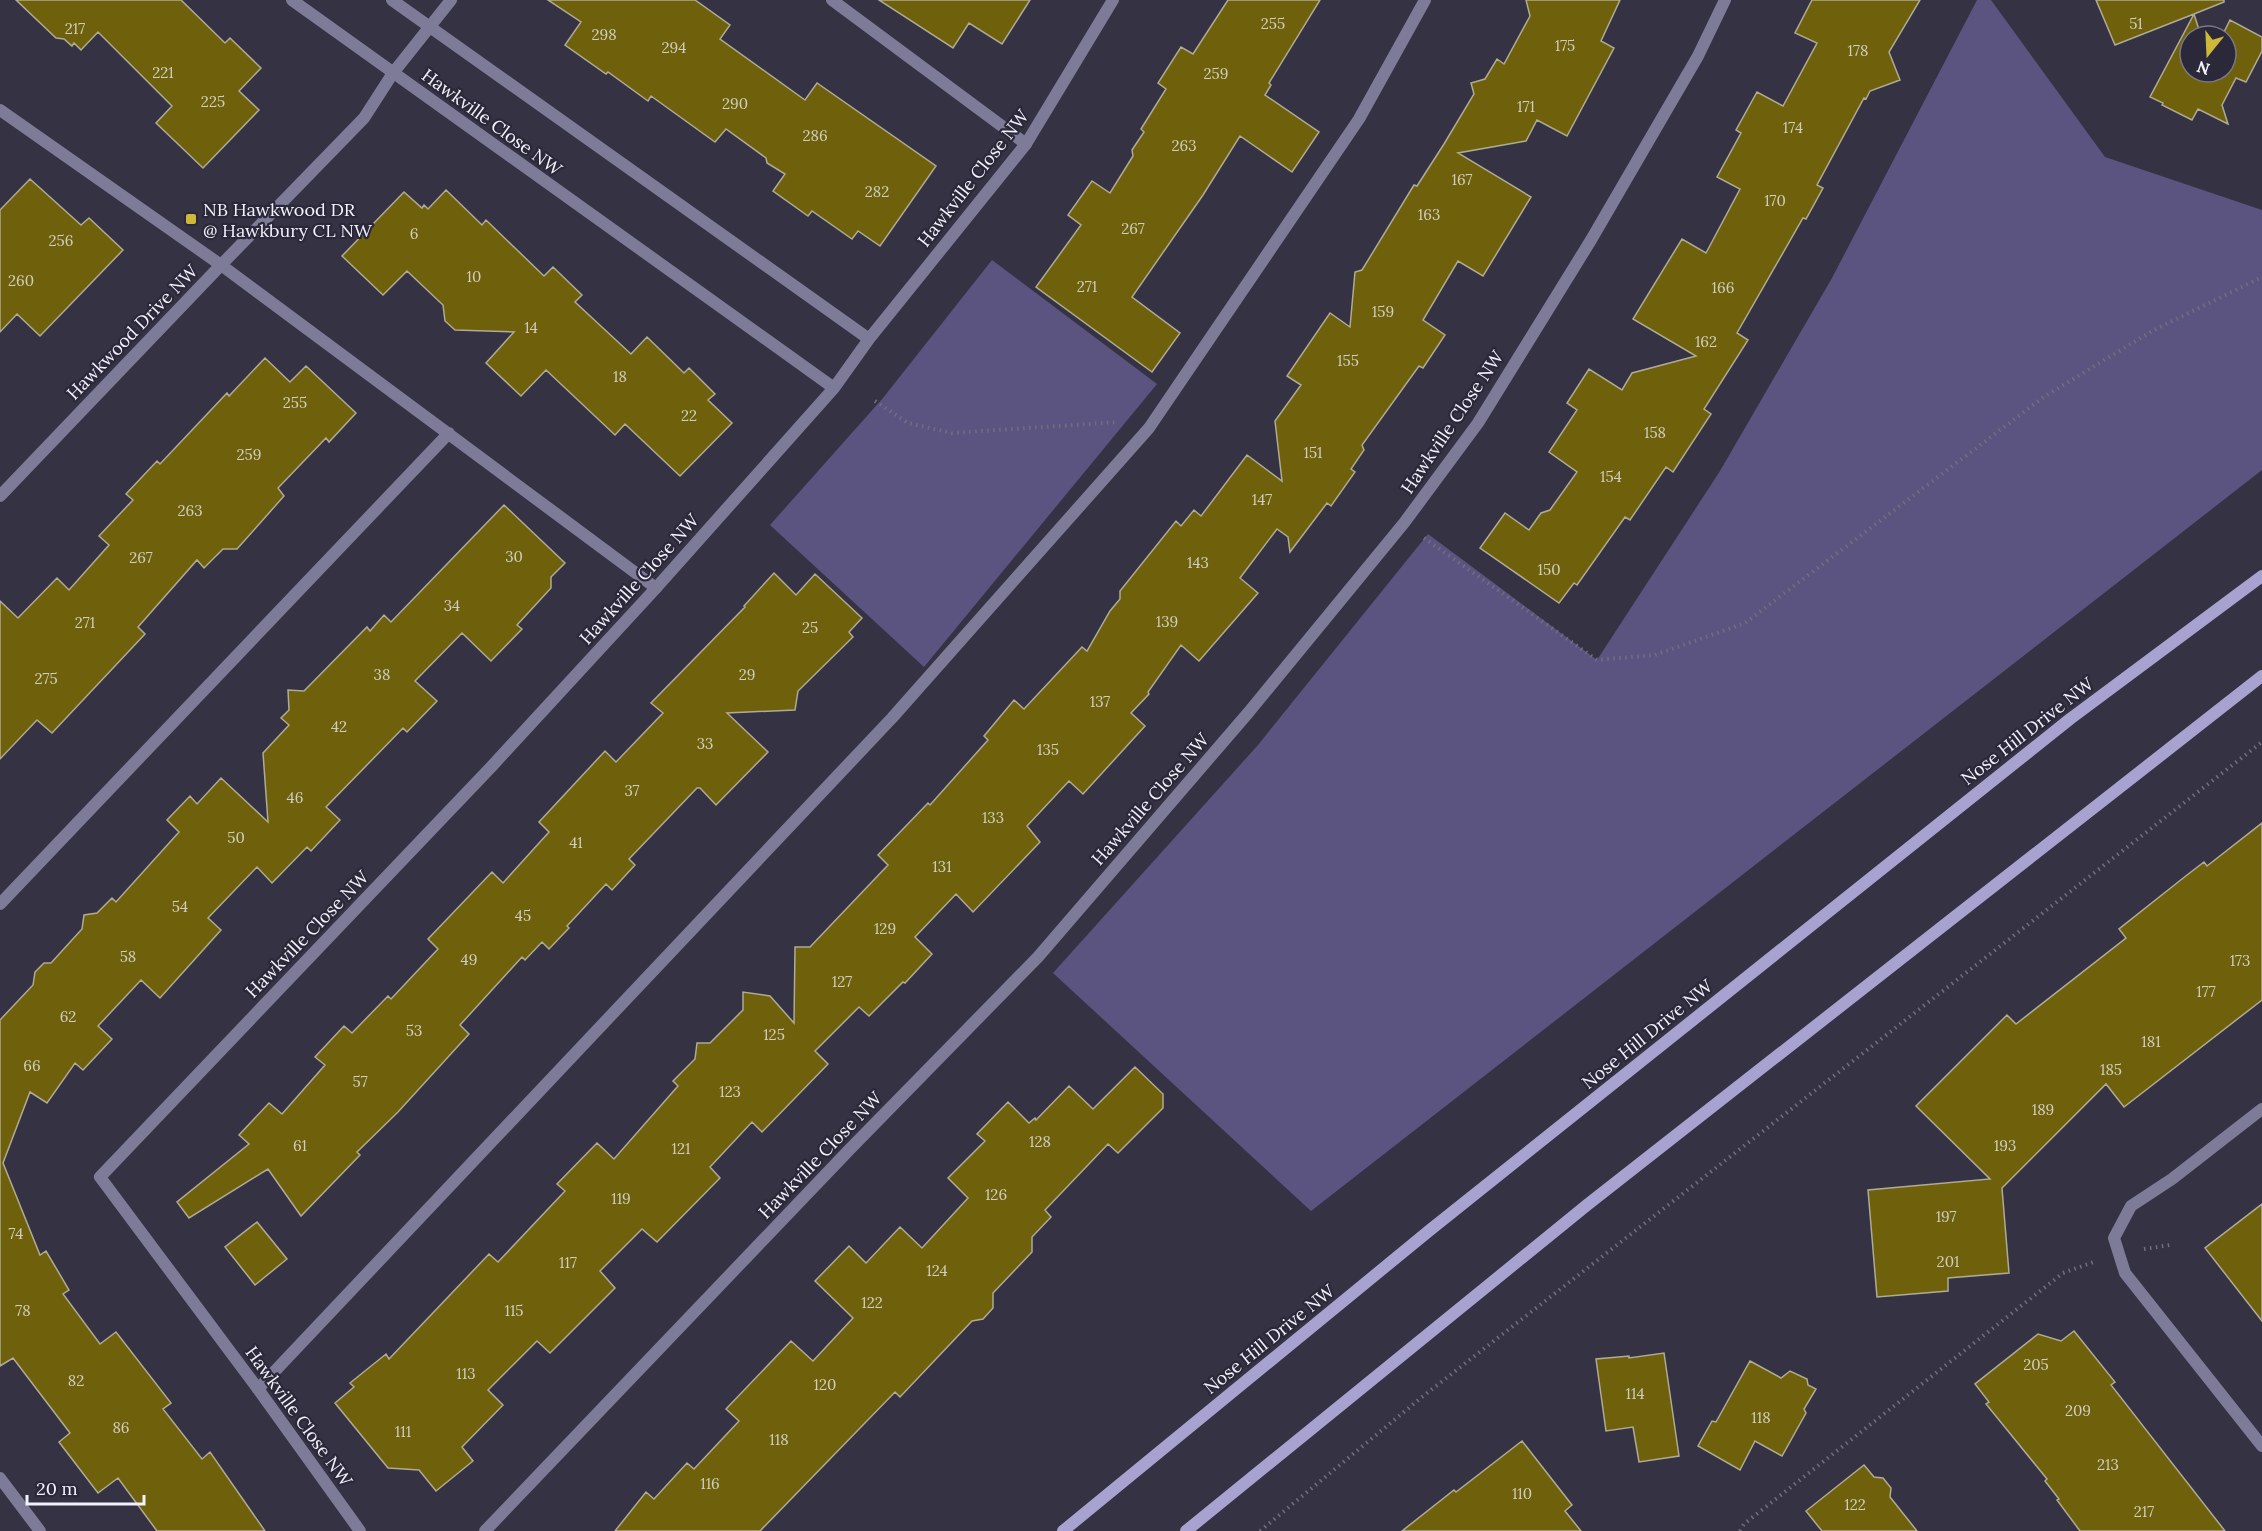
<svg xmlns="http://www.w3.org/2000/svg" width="2262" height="1531" viewBox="0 0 2262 1531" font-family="Lora,serif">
<rect width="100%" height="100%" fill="#353244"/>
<path fill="#5b5481" d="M 1977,0 L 1991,0 L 2105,157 L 2262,210 L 2262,470 L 1311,1211 L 1053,973 L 1258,745 L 1428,534 L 1597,660 L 1720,471 L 1832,278 Z
M 992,260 L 1157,384 L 924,667 L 770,525 L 883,398 Z"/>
<path fill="#6f610b" stroke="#afab95" stroke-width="1.5" d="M 16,0 L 181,0 L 225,43 L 230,38 L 261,68 L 239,91 L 259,110 L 203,168 L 156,123 L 172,106 L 98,32 L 81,50 L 74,43 L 72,46 L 64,39 L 56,38 Z
M 548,0 L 695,0 L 730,25 L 720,39 L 805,100 L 817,83 L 936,166 L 880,246 L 858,231 L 852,239 L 812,211 L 808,216 L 773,191 L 785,174 L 767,163 L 766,158 L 726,129 L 715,142 L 651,96 L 648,101 L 608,72 L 606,74 L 565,45 L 581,22 Z
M 879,0 L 1030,0 L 1002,44 L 969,23 L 953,48 Z
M 1228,0 L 1320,0 L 1269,83 L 1271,85 L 1265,95 L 1319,132 L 1292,172 L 1240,136 L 1203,195 L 1132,297 L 1180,333 L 1152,372 L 1036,287 L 1081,225 L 1068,215 L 1092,181 L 1110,193 L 1133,156 L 1132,150 L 1144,132 L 1141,129 L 1166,89 L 1158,83 L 1181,47 L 1193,54 Z
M 1526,0 L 1620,0 L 1601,41 L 1614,48 L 1567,136 L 1537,120 L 1526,141 L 1458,153 L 1531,197 L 1483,276 L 1458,261 L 1423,320 L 1445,335 L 1423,368 L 1419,366 L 1362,445 L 1364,450 L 1351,469 L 1355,472 L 1331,506 L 1327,503 L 1290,552 L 1288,537 L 1277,529 L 1240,578 L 1258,593 L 1199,661 L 1181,645 L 1148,692 L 1149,694 L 1131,713 L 1145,726 L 1083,794 L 1069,781 L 1027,826 L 1040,842 L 973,912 L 956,894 L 915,937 L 932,954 L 905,983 L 903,982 L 869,1016 L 859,1007 L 815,1051 L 828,1064 L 762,1132 L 752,1122 L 710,1167 L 720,1178 L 657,1242 L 642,1229 L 600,1271 L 615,1288 L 550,1353 L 537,1341 L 488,1390 L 503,1405 L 462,1447 L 473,1461 L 436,1491 L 419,1470 L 388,1468 L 335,1403 L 354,1387 L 350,1383 L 386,1354 L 389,1359 L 489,1254 L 498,1262 L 565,1191 L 557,1184 L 597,1143 L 614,1159 L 678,1086 L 673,1081 L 695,1059 L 697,1043 L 710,1043 L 743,1010 L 743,992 L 770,996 L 794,1023 L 795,947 L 810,947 L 888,865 L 878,855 L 928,803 L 930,805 L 988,740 L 984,736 L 1014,700 L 1024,709 L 1082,647 L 1087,651 L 1110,611 L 1120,599 L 1120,591 L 1176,521 L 1181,526 L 1194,510 L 1201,516 L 1247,455 L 1282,481 L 1275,421 L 1301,385 L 1287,376 L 1330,313 L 1350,327 L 1355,272 L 1362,270 L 1414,185 L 1417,186 L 1444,144 L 1474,94 L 1471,83 L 1485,79 L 1497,59 L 1504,64 L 1530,16 Z
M 1812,0 L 1920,0 L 1889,52 L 1900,80 L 1870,91 L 1866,99 L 1864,98 L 1817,185 L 1823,188 L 1806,219 L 1803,218 L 1737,333 L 1748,340 L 1704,409 L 1711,414 L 1673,472 L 1666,467 L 1630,520 L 1625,517 L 1577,585 L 1574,583 L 1559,603 L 1480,548 L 1505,513 L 1529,530 L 1541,513 L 1550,510 L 1577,472 L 1549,452 L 1577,410 L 1567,403 L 1589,369 L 1622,390 L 1632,373 L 1696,356 L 1633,319 L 1682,239 L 1706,253 L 1740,189 L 1717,177 L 1741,133 L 1736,130 L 1757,92 L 1783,106 L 1817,43 L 1795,33 Z
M 2096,0 L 2224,0 L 2224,2 L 2194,14 L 2201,36 L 2190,36 L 2190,72 L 2226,72 L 2226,36 L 2222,36 L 2230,20 L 2262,37 L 2262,51 L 2246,82 L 2236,78 L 2222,105 L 2228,124 L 2198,109 L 2192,120 L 2162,105 L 2163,103 L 2150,97 L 2194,14 L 2115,45 Z
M 30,179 L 81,225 L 89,218 L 123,250 L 40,336 L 17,314 L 0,332 L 0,210 Z
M 446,190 L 482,225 L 486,220 L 544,276 L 553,267 L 582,295 L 575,302 L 631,354 L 647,337 L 684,373 L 689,368 L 715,394 L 708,400 L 732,423 L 680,476 L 625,424 L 615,435 L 546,370 L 521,396 L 486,363 L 514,332 L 455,330 L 445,321 L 443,305 L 407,271 L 383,295 L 342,256 L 404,192 L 422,208 L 424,205 L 428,209 Z
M 265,358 L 290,382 L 306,366 L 356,413 L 329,442 L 326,438 L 278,488 L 284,496 L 237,549 L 223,549 L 204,568 L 197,560 L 138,627 L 145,634 L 52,733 L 37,720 L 0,759 L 0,601 L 18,618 L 57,578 L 69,590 L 109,545 L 99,536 L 133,500 L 126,494 L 157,461 L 160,464 L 227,393 L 229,396 Z
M 504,505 L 565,563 L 551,577 L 551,588 L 517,625 L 522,629 L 491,661 L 462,633 L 415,681 L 437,701 L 407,732 L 403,728 L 326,807 L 340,820 L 311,851 L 307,847 L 272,883 L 257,867 L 208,918 L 221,930 L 160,998 L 141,980 L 98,1026 L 112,1039 L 83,1070 L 75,1063 L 47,1103 L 30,1092 L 3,1163 L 40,1255 L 46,1251 L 69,1290 L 63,1294 L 100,1344 L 116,1332 L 171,1403 L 163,1409 L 202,1459 L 210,1452 L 265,1531 L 157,1531 L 118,1478 L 98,1493 L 59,1442 L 70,1433 L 13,1358 L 0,1366 L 0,1020 L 33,985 L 35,972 L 44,963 L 51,963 L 82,929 L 84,915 L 97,913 L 112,898 L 116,902 L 179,832 L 167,820 L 190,796 L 197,804 L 221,778 L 268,822 L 263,753 L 289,725 L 281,718 L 289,710 L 288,690 L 304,691 L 367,627 L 370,631 L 384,615 L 391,622 Z
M 774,573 L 796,595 L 815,574 L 862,618 L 849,632 L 853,637 L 798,691 L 795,710 L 727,713 L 768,752 L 716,805 L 700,788 L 697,788 L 629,859 L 635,865 L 612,890 L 606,884 L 567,926 L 569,928 L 549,949 L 542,942 L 525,960 L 522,957 L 460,1025 L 469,1034 L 398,1112 L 357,1152 L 360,1155 L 301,1216 L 268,1169 L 189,1218 L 177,1202 L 249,1144 L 239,1135 L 269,1103 L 282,1114 L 325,1065 L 315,1057 L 344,1026 L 352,1033 L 388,996 L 391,999 L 406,983 L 438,949 L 428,939 L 492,872 L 503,883 L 549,832 L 539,822 L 605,751 L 616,762 L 663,713 L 651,703 L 745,607 L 744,606 Z
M 2262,823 L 2262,1000 L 2124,1107 L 2106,1084 L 2002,1188 L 2009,1273 L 1948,1278 L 1948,1291 L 1877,1297 L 1868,1190 L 1990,1179 L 1916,1106 L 2007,1015 L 2016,1024 L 2126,938 L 2119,929 L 2187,875 L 2204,862 L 2207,866 Z
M 1135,1067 L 1163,1094 L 1163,1108 L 1118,1153 L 1108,1144 L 1045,1210 L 1051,1217 L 1032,1237 L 1032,1252 L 993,1293 L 993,1308 L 983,1319 L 972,1321 L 900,1397 L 895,1392 L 760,1531 L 615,1531 L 646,1492 L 654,1499 L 687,1463 L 694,1469 L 739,1421 L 726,1409 L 791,1341 L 813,1361 L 853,1318 L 815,1281 L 849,1246 L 866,1263 L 900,1227 L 922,1248 L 968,1198 L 948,1178 L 985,1141 L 977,1134 L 1008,1102 L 1029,1123 L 1035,1118 L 1036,1120 L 1069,1086 L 1093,1109 Z
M 2262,1204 L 2262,1321 L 2205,1248 Z
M 257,1222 L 287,1259 L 255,1285 L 225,1247 Z
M 2074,1331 L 2115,1382 L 2111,1385 L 2225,1531 L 2080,1531 L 2057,1500 L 2059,1499 L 2045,1481 L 2047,1479 L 1986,1404 L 1989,1402 L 1975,1384 L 2038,1334 L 2061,1341 Z
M 1664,1353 L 1679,1456 L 1639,1462 L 1633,1427 L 1606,1431 L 1596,1359 L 1629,1356 L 1629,1358 Z
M 1750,1361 L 1781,1378 L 1790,1371 L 1807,1379 L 1808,1385 L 1816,1389 L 1804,1409 L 1806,1413 L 1782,1456 L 1755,1441 L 1740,1470 L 1698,1446 L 1712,1421 L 1716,1422 Z
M 1522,1441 L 1572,1505 L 1565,1511 L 1581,1531 L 1402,1531 L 1454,1490 L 1456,1492 Z
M 1864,1465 L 1874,1477 L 1883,1478 L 1891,1488 L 1890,1497 L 1917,1531 L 1822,1531 L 1806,1511 Z"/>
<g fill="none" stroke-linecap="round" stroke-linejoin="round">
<path stroke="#716f7f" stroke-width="4" stroke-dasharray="1.5 4.5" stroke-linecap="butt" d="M 875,401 L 908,423 L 952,433 L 1119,422
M 1424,538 L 1597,660 L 1655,655 L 1745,623 L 2045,396 L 2154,330 L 2262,277
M 2144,1249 L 2170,1245
M 1260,1531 L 1422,1397 L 2262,742
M 1740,1531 L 1744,1524 L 2063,1273 L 2094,1262"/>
<path stroke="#7e7b98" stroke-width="12" d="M 832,0 L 1026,144
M 0,110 L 221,265 L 656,588
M 0,904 L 449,433
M 258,1389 L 892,718 L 1149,428 L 1359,119 L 1425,0
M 0,1478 L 40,1531"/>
<path stroke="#7e7b98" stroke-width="12" d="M 292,0 L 834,388
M 392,0 L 869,339
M 2262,1109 L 2172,1179 L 2131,1206 L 2114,1238 L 2125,1273 L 2262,1446
M 360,1531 L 258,1389 L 100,1177 L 492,766 L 656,588 L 834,388 L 869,339 L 1026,144 L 1113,0
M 485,1531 L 850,1149 L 1038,957 L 1248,713 L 1404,523 L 1478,423 L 1591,240 L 1698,56 L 1725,0"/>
<path stroke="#7e7b98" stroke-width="12" d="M 0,496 L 221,265 L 364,118 L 393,73 L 451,0"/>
<path stroke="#a8a2d0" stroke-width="12" d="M 1063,1531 L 1430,1230 L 2070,719 L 2262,576
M 1186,1531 L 1587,1205 L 2262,676"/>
</g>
<rect fill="#cfb837" stroke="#2b2839" stroke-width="2" x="185" y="213" width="12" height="12" rx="3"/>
<g text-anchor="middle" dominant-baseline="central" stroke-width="4.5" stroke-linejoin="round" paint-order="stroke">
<g font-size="15" fill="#d1cdc0">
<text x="1273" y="23">255</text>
<text x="2136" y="23">51</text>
<text x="75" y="28">217</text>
<text x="604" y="34">298</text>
<text x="1565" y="45">175</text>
<text x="674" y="47">294</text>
<text x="1858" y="50">178</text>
<text x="163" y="72">221</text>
<text x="1216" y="73">259</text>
<text x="213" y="101">225</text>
<text x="735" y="103">290</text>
<text x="1526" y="106">171</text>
<text x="1793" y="127">174</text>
<text x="815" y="135">286</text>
<text x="1184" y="145">263</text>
<text x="1462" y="179">167</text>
<text x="877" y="191">282</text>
<text x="1775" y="200">170</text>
<text x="1429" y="214">163</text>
<text x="1133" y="228">267</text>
<text x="414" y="233">6</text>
<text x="61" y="240">256</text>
<text x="474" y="276">10</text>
<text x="21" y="280">260</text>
<text x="1087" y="286">271</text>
<text x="1723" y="287">166</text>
<text x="1383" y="311">159</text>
<text x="531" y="327">14</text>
<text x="1706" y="341">162</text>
<text x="1348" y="360">155</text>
<text x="620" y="376">18</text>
<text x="295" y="402">255</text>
<text x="689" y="415">22</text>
<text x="1655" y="432">158</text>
<text x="1313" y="452">151</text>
<text x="249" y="454">259</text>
<text x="1611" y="476">154</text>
<text x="1262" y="499">147</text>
<text x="190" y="510">263</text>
<text x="514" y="556">30</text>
<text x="141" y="557">267</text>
<text x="1198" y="562">143</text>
<text x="1549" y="569">150</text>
<text x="452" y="605">34</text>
<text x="1167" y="621">139</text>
<text x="85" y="622">271</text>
<text x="810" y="627">25</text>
<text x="382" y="674">38</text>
<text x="747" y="674">29</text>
<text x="46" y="678">275</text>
<text x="1100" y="701">137</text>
<text x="339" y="726">42</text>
<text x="705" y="743">33</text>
<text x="1048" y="749">135</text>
<text x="632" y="790">37</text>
<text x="295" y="797">46</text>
<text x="993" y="817">133</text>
<text x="236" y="837">50</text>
<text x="576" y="842">41</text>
<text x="942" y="866">131</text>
<text x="180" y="906">54</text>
<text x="523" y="915">45</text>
<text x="885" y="928">129</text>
<text x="128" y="956">58</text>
<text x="469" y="959">49</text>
<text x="2240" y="960">173</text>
<text x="842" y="981">127</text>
<text x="2206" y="991">177</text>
<text x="68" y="1016">62</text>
<text x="414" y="1030">53</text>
<text x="774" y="1034">125</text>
<text x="2151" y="1041">181</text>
<text x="32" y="1065">66</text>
<text x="2111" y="1069">185</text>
<text x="360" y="1081">57</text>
<text x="730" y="1091">123</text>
<text x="2043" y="1109">189</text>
<text x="1040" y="1141">128</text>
<text x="300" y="1145">61</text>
<text x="2005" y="1145">193</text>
<text x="681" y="1148">121</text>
<text x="996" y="1194">126</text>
<text x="621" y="1198">119</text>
<text x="1946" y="1216">197</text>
<text x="16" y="1233">74</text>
<text x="1948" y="1261">201</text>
<text x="568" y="1262">117</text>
<text x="937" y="1270">124</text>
<text x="872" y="1302">122</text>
<text x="23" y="1310">78</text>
<text x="514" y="1310">115</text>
<text x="2036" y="1364">205</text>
<text x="466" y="1373">113</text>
<text x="76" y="1380">82</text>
<text x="825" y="1384">120</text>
<text x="1635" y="1393">114</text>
<text x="2078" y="1410">209</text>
<text x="1761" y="1417">118</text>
<text x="121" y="1427">86</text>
<text x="403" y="1431">111</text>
<text x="779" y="1439">118</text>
<text x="2108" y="1464">213</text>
<text x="710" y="1483">116</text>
<text x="1522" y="1493">110</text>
<text x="1855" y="1504">122</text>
<text x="2144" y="1511">217</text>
</g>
<g font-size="18" fill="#f2f1fc" stroke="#2b2839">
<text transform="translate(492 122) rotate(36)">Hawkville Close NW</text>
<text transform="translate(973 178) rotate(-52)">Hawkville Close NW</text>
<text transform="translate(132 332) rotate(-46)">Hawkwood Drive NW</text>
<text transform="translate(1452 422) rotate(-56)">Hawkville Close NW</text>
<text transform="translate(639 579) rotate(-48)">Hawkville Close NW</text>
<text transform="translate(2027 731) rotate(-38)">Nose Hill Drive NW</text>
<text transform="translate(1150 799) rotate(-49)">Hawkville Close NW</text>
<text transform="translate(307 934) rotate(-46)">Hawkville Close NW</text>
<text transform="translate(1647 1034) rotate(-39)">Nose Hill Drive NW</text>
<text transform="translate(820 1155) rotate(-46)">Hawkville Close NW</text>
<text transform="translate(1269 1339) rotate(-39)">Nose Hill Drive NW</text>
<text transform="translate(299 1416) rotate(54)">Hawkville Close NW</text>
</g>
<g font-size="18" fill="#f2f1fc" stroke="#2b2839" text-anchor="start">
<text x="203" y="209">NB Hawkwood DR<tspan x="203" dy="21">@ Hawkbury CL NW</tspan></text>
</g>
</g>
<g transform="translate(2208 54) rotate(198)"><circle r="28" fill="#2b2839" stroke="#7b7887" stroke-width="1.5"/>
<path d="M0-4.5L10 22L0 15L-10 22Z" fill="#cfb837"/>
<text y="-9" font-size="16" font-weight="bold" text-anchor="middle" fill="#f2f1fc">N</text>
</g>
<path d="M27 1495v9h117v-9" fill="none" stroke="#f2f1fc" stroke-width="3"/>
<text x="36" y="1495" font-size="18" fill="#f2f1fc" stroke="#2b2839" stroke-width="4.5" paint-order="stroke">20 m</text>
</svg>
